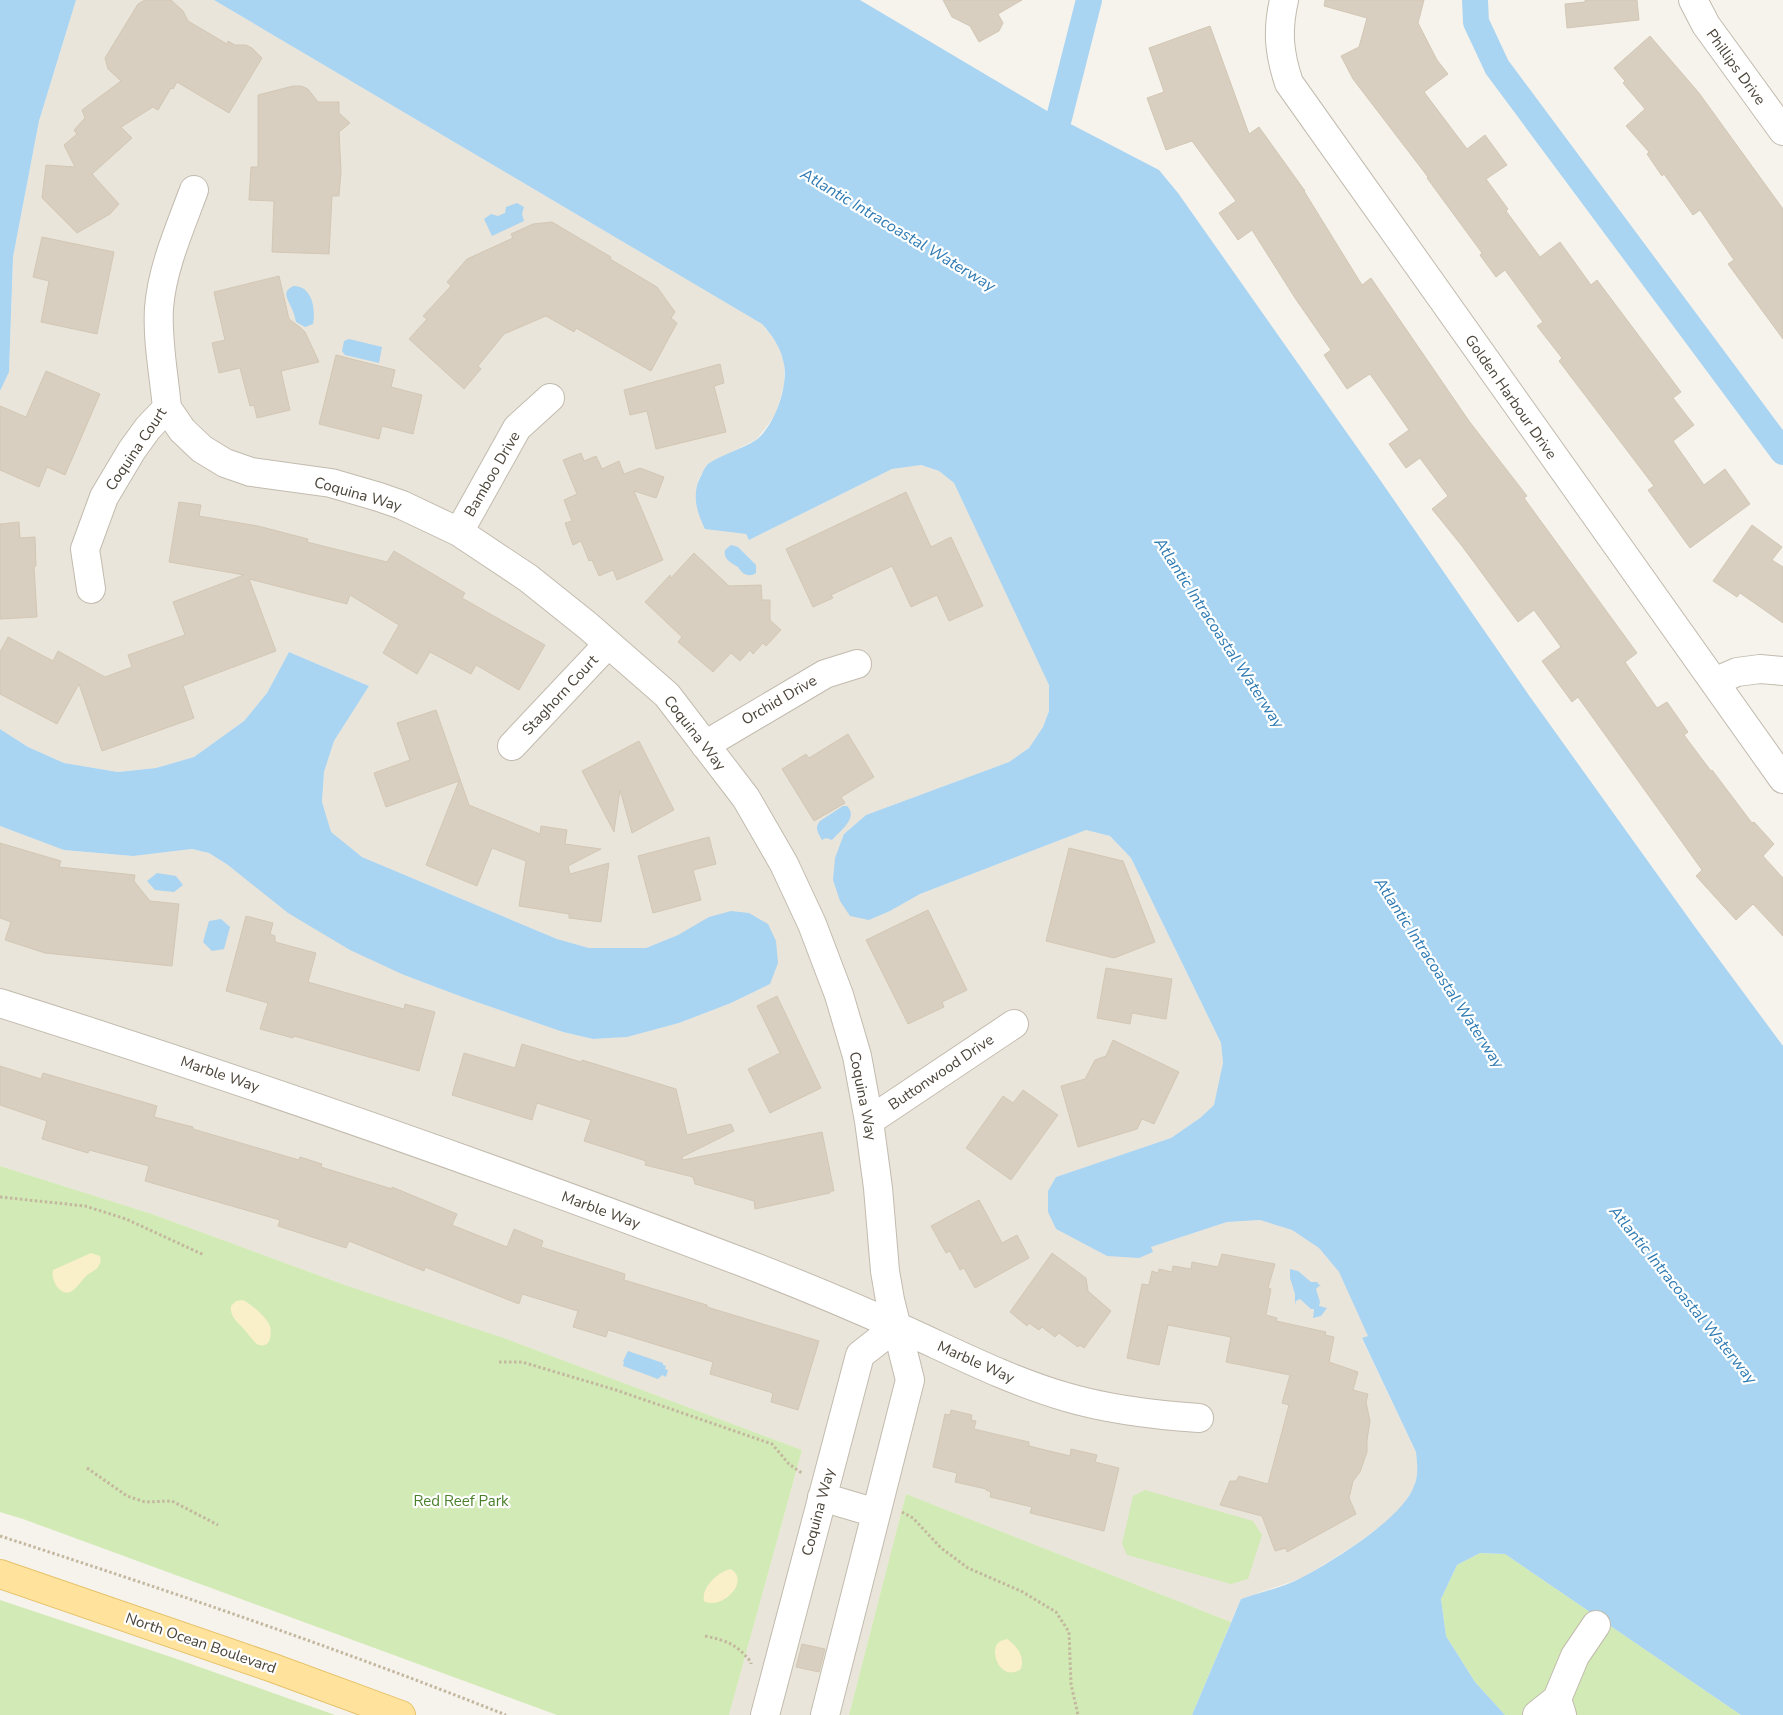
<svg xmlns="http://www.w3.org/2000/svg" width="1783" height="1715" viewBox="0 0 1783 1715" font-family="'Nunito Sans',sans-serif">
<rect width="100%" height="100%" fill="#f6f3ec"/>
<path fill="#eae5da" d="M 76,0 L 214,0 L 762,324 L 776,341 L 784,362 L 784,385 L 776,414 L 757,439 L 707,465 L 698,480 L 705,528 L 746,534 L 749,540 L 892,469 L 920,465 L 939,471 L 954,483 L 1050,685 L 1049,711 L 1043,727 L 1029,748 L 1009,762 L 866,815 L 844,834 L 869,920 L 890,911 L 920,894 L 1086,830 L 1110,836 L 1131,858 L 1221,1043 L 1223,1063 L 1220,1084 L 1214,1105 L 1200,1118 L 1171,1138 L 1056,1177 L 1048,1191 L 1049,1212 L 1056,1229 L 1107,1256 L 1151,1247 L 1227,1222 L 1260,1220 L 1292,1230 L 1319,1248 L 1339,1272 L 1369,1336 L 1362,1339 L 1416,1452 L 1418,1472 L 1414,1488 L 1403,1505 L 1386,1522 L 1352,1547 L 1302,1578 L 1241,1599 L 1231,1622 L 906,1494 L 849,1715 L 729,1715 L 802,1450 L 507,1339 L 345,1285 L 152,1214 L 0,1166 L 0,826 L 65,850 L 133,856 L 192,849 L 209,853 L 404,975 L 465,998 L 563,1032 L 593,1039 L 627,1037 L 679,1023 L 731,1003 L 770,984 L 678,935 L 646,948 L 589,948 L 557,939 L 362,857 L 330,832 L 322,802 L 324,772 L 334,741 L 369,686 L 289,652 L 267,693 L 244,721 L 194,757 L 156,768 L 118,772 L 64,763 L 28,747 L 0,729 L 0,391 L 9,372 L 13,257 L 39,121 Z"/>
<path fill="#d2eab5" d="M 0,1166 L 152,1214 L 345,1285 L 507,1339 L 802,1450 L 729,1715 L 557,1715 L 23,1519 L 0,1512 Z
M 1145,1490 L 1253,1521 L 1262,1535 L 1248,1579 L 1231,1584 L 1127,1555 L 1122,1544 L 1133,1496 Z
M 906,1494 L 1231,1622 L 1192,1715 L 849,1715 Z
M 1480,1553 L 1505,1554 L 1741,1715 L 1505,1715 L 1475,1682 L 1446,1636 L 1441,1599 L 1457,1565 Z
M 0,1600 L 174,1658 L 335,1715 L 0,1715 Z"/>
<path fill="#f9efc9" d="M 91,1253 L 100,1256 C 101,1260 101,1263 98,1267 C 95,1271 89,1273 86,1276 C 81,1281 77,1288 72,1291 C 62,1298 50,1281 53,1270 Z
M 243,1300 C 252,1305 264,1315 269,1324 C 273,1332 271,1351 257,1344 C 252,1340 246,1331 241,1326 C 235,1320 230,1315 231,1306 L 236,1301 Z
M 731,1569 C 751,1582 721,1611 704,1601 C 701,1587 719,1571 731,1569 Z
M 1007,1639 C 1017,1646 1025,1656 1021,1669 C 1001,1683 988,1651 999,1642 C 1001,1640 1005,1640 1007,1639 Z"/>
<path fill="#a9d4f2" d="M 0,0 L 76,0 L 39,121 L 13,257 L 9,372 L 0,391 Z
M 214,0 L 860,0 L 1059,118 L 1159,170 L 1178,193 L 1378,477 L 1528,694 L 1695,927 L 1783,1046 L 1783,1715 L 1741,1715 L 1505,1554 L 1480,1553 L 1457,1565 L 1441,1599 L 1446,1636 L 1475,1682 L 1505,1715 L 1192,1715 L 1241,1599 C 1261,1592 1285,1587 1303,1577 C 1333,1561 1403,1518 1414,1486 C 1419,1474 1417,1465 1416,1452 L 1362,1338 L 1368,1336 L 1339,1272 L 1319,1248 L 1292,1230 L 1260,1220 L 1227,1222 L 1151,1247 L 1153,1252 L 1139,1258 L 1107,1256 L 1056,1229 L 1048,1212 L 1048,1191 L 1056,1177 L 1171,1138 L 1200,1118 L 1214,1105 L 1223,1063 L 1221,1043 L 1131,858 L 1110,836 L 1086,830 L 920,894 L 890,911 L 869,920 L 850,916 L 840,901 L 833,880 L 835,858 L 844,834 L 866,815 L 1009,762 L 1029,748 L 1043,727 L 1049,711 L 1049,685 L 954,483 L 939,471 L 921,465 L 892,469 L 749,540 L 746,534 L 705,529 C 696,511 691,492 702,474 C 703,471 705,467 708,464 C 722,454 741,450 756,440 C 775,426 790,383 783,360 C 779,345 772,335 762,324 Z
M 517,203 L 524,207 L 522,214 L 524,221 L 492,236 L 484,219 L 491,214 L 498,216 L 505,213 L 506,207 Z
M 294,286 C 312,286 316,309 313,324 L 305,327 L 296,322 C 295,318 294,313 292,309 C 289,301 280,291 294,286 Z
M 349,339 L 382,347 L 379,363 L 345,355 L 342,351 L 344,341 Z
M 731,545 L 738,547 L 756,565 L 756,573 C 749,578 742,574 738,567 C 732,563 723,560 725,550 Z
M 289,652 L 369,686 L 334,741 L 324,772 L 322,802 L 331,832 L 362,857 L 557,939 L 589,948 L 646,948 L 678,935 L 709,917 L 731,911 L 749,913 L 768,924 L 776,941 L 778,963 L 770,984 L 731,1003 L 679,1023 L 627,1037 L 593,1039 L 563,1032 L 465,998 L 404,975 L 350,950 L 288,913 L 228,865 L 209,853 L 192,849 L 133,856 L 64,850 L 0,826 L 0,729 L 28,747 L 64,763 L 118,772 L 156,768 L 194,757 L 244,721 L 267,693 Z
M 843,806 L 847,806 C 859,817 840,831 832,840 L 826,838 L 822,840 C 818,833 814,828 820,821 Z
M 157,873 L 176,876 L 183,885 L 174,892 L 155,890 L 147,881 Z
M 221,919 L 230,927 L 224,949 L 212,951 L 203,942 L 209,921 Z
M 1290,1269 L 1298,1271 L 1311,1282 L 1317,1282 L 1321,1287 L 1319,1286 L 1316,1289 L 1320,1302 L 1319,1306 L 1327,1308 L 1321,1316 L 1313,1318 L 1314,1309 L 1311,1309 L 1300,1299 L 1296,1301 L 1295,1305 L 1295,1294 L 1290,1278 Z
M 628,1351 L 663,1363 L 663,1365 L 666,1366 L 665,1369 L 668,1370 L 666,1377 L 662,1375 L 658,1379 L 623,1366 L 624,1362 L 623,1361 Z"/>
<g fill="none" stroke-linecap="round" stroke-linejoin="round">
<path stroke="#a9d4f2" stroke-width="26" d="M 1475,0 L 1476,22 L 1497,67 L 1783,452
M 1047,151 L 1059,118 L 1089,0"/>
</g>
<path fill="#d8cfc1" stroke="#d3c7b4" d="M 145,0 L 171,0 L 183,11 L 188,21 L 227,44 L 228,41 L 235,45 L 246,45 L 252,48 L 262,58 L 229,113 L 177,82 L 173,89 L 171,88 L 158,110 L 153,107 L 121,127 L 132,138 L 92,174 L 119,204 L 110,214 L 77,233 L 42,198 L 46,165 L 75,167 L 64,145 L 77,134 L 74,130 L 85,118 L 82,110 L 121,81 L 108,69 L 105,58 L 138,4 Z
M 943,0 L 1022,0 L 998,14 L 1003,23 L 999,31 L 979,42 L 970,26 L 952,17 Z
M 1325,0 L 1424,0 L 1418,23 L 1437,60 L 1448,74 L 1424,92 L 1467,149 L 1485,135 L 1507,165 L 1486,179 L 1508,209 L 1506,211 L 1540,257 L 1560,242 L 1591,285 L 1597,280 L 1681,392 L 1673,398 L 1694,425 L 1673,441 L 1704,485 L 1725,469 L 1750,504 L 1690,548 L 1648,490 L 1654,486 L 1559,361 L 1562,358 L 1537,326 L 1543,322 L 1505,270 L 1496,277 L 1480,255 L 1482,253 L 1427,178 L 1428,177 L 1353,79 L 1341,56 L 1359,47 L 1367,18 L 1324,6 Z
M 1585,0 L 1637,0 L 1639,20 L 1567,28 L 1565,4 L 1585,2 Z
M 1210,26 L 1249,134 L 1259,127 L 1305,191 L 1304,191 L 1362,285 L 1371,278 L 1469,421 L 1527,496 L 1524,498 L 1637,653 L 1625,662 L 1657,708 L 1667,702 L 1688,732 L 1684,735 L 1711,771 L 1712,770 L 1752,823 L 1754,822 L 1774,844 L 1763,856 L 1783,878 L 1783,936 L 1753,904 L 1736,920 L 1696,876 L 1702,870 L 1578,697 L 1572,702 L 1542,661 L 1561,647 L 1534,610 L 1518,622 L 1462,546 L 1432,509 L 1448,496 L 1420,458 L 1406,468 L 1389,444 L 1409,430 L 1370,374 L 1347,389 L 1324,355 L 1331,350 L 1295,298 L 1252,230 L 1238,240 L 1219,213 L 1236,201 L 1192,141 L 1166,150 L 1147,98 L 1164,92 L 1149,48 Z
M 1650,36 L 1699,93 L 1783,209 L 1783,339 L 1728,264 L 1734,260 L 1700,210 L 1693,215 L 1664,174 L 1662,176 L 1647,154 L 1649,152 L 1626,126 L 1645,109 L 1623,83 L 1625,81 L 1614,68 Z
M 293,86 L 301,86 L 308,89 L 318,102 L 339,102 L 339,113 L 350,123 L 339,132 L 341,171 L 339,196 L 332,196 L 329,254 L 272,252 L 274,201 L 249,200 L 251,167 L 258,167 L 258,95 Z
M 552,222 L 611,257 L 610,259 L 657,287 L 675,312 L 671,318 L 677,323 L 651,371 L 576,328 L 574,332 L 546,316 L 504,334 L 478,366 L 481,369 L 464,389 L 409,339 L 427,319 L 423,316 L 451,286 L 447,282 L 467,259 L 513,238 L 511,234 L 533,224 Z
M 42,237 L 114,252 L 97,334 L 41,322 L 49,281 L 33,277 Z
M 279,276 L 289,319 L 301,328 L 305,332 L 319,362 L 281,371 L 290,410 L 257,418 L 254,405 L 250,406 L 240,368 L 219,373 L 212,343 L 225,340 L 214,292 Z
M 336,355 L 395,370 L 391,387 L 422,395 L 413,434 L 382,426 L 379,439 L 319,424 Z
M 720,364 L 724,383 L 714,386 L 726,432 L 656,449 L 647,411 L 630,415 L 624,390 Z
M 46,371 L 100,394 L 65,475 L 47,467 L 39,487 L 0,470 L 0,406 L 26,417 Z
M 581,453 L 584,461 L 596,456 L 602,469 L 619,461 L 624,474 L 640,468 L 664,477 L 656,498 L 634,491 L 663,560 L 617,580 L 613,570 L 599,576 L 592,560 L 589,561 L 581,541 L 573,545 L 565,523 L 572,521 L 564,500 L 577,494 L 563,460 Z
M 906,492 L 931,547 L 951,537 L 983,606 L 949,621 L 937,595 L 911,607 L 892,566 L 831,595 L 833,598 L 813,607 L 786,549 Z
M 179,502 L 201,505 L 199,516 L 258,526 L 308,539 L 307,542 L 387,562 L 394,551 L 465,593 L 462,598 L 545,645 L 519,690 L 476,665 L 471,674 L 430,652 L 417,674 L 383,653 L 399,625 L 350,595 L 347,604 L 249,579 L 276,651 L 183,686 L 194,718 L 102,751 L 79,684 L 57,724 L 0,694 L 0,652 L 8,637 L 53,661 L 58,651 L 105,677 L 132,667 L 128,655 L 185,635 L 173,602 L 244,575 L 169,562 Z
M 19,522 L 20,538 L 35,537 L 36,566 L 34,566 L 37,617 L 0,619 L 0,524 Z
M 1752,525 L 1782,547 L 1772,560 L 1783,567 L 1783,623 L 1740,593 L 1737,597 L 1713,581 Z
M 694,553 L 729,586 L 761,585 L 762,600 L 770,600 L 770,620 L 781,630 L 766,646 L 763,643 L 753,654 L 750,650 L 740,661 L 731,653 L 713,672 L 678,642 L 682,637 L 645,602 L 670,575 L 671,578 Z
M 436,710 L 469,805 L 540,834 L 541,826 L 567,830 L 565,844 L 601,849 L 568,866 L 570,874 L 609,863 L 601,922 L 569,918 L 569,914 L 519,906 L 526,861 L 492,848 L 477,886 L 426,865 L 459,781 L 386,807 L 374,773 L 410,760 L 397,723 Z
M 848,734 L 874,777 L 841,797 L 845,803 L 814,821 L 782,769 L 806,754 L 809,758 Z
M 639,741 L 674,810 L 632,833 L 620,790 L 614,832 L 582,771 Z
M 709,837 L 716,864 L 693,870 L 701,900 L 653,913 L 638,856 Z
M 0,843 L 61,861 L 59,867 L 135,875 L 134,881 L 150,901 L 179,904 L 172,966 L 45,953 L 5,940 L 11,922 L 0,918 Z
M 1069,848 L 1123,861 L 1155,942 L 1114,958 L 1046,941 Z
M 928,910 L 967,990 L 942,1002 L 944,1007 L 908,1024 L 866,940 Z
M 246,916 L 273,923 L 270,934 L 275,936 L 275,942 L 316,953 L 308,982 L 404,1009 L 405,1004 L 435,1012 L 419,1071 L 294,1036 L 293,1038 L 260,1029 L 268,1003 L 226,991 Z
M 1106,968 L 1172,979 L 1166,1019 L 1132,1013 L 1130,1024 L 1097,1018 Z
M 777,996 L 821,1088 L 770,1113 L 748,1069 L 780,1053 L 757,1006 Z
M 1113,1040 L 1179,1072 L 1154,1124 L 1142,1119 L 1137,1129 L 1078,1147 L 1061,1086 L 1085,1079 L 1095,1060 L 1106,1056 Z
M 522,1044 L 581,1062 L 582,1060 L 676,1089 L 687,1135 L 731,1124 L 734,1131 L 682,1157 L 683,1160 L 822,1132 L 834,1191 L 830,1191 L 830,1193 L 755,1209 L 754,1201 L 695,1184 L 693,1177 L 645,1165 L 646,1161 L 584,1141 L 591,1120 L 537,1103 L 532,1120 L 452,1095 L 464,1053 L 515,1068 Z
M 0,1066 L 41,1079 L 43,1073 L 157,1106 L 154,1117 L 193,1127 L 193,1129 L 299,1160 L 300,1157 L 322,1164 L 321,1167 L 392,1189 L 392,1187 L 457,1214 L 452,1225 L 507,1247 L 514,1229 L 543,1241 L 541,1247 L 625,1274 L 624,1280 L 707,1305 L 707,1307 L 819,1341 L 798,1410 L 771,1402 L 773,1393 L 710,1374 L 713,1362 L 608,1330 L 606,1337 L 573,1327 L 578,1311 L 522,1294 L 519,1304 L 425,1267 L 424,1271 L 349,1241 L 346,1248 L 278,1226 L 280,1220 L 145,1181 L 149,1166 L 89,1150 L 88,1153 L 42,1139 L 47,1121 L 0,1105 Z
M 1023,1090 L 1058,1115 L 1011,1180 L 966,1148 L 1003,1096 L 1013,1103 Z
M 979,1200 L 1002,1243 L 1017,1235 L 1029,1258 L 975,1288 L 964,1268 L 960,1270 L 950,1251 L 946,1253 L 931,1226 Z
M 1052,1253 L 1086,1278 L 1088,1291 L 1111,1311 L 1084,1348 L 1080,1345 L 1078,1347 L 1059,1333 L 1055,1337 L 1042,1327 L 1039,1330 L 1029,1323 L 1027,1326 L 1010,1312 Z
M 1222,1254 L 1275,1264 L 1268,1288 L 1271,1289 L 1266,1315 L 1277,1318 L 1276,1321 L 1326,1332 L 1325,1335 L 1334,1337 L 1329,1362 L 1358,1372 L 1353,1390 L 1368,1394 L 1366,1402 L 1370,1421 L 1367,1440 L 1367,1452 L 1360,1472 L 1353,1481 L 1349,1498 L 1356,1514 L 1287,1552 L 1286,1548 L 1275,1551 L 1262,1516 L 1220,1505 L 1230,1481 L 1236,1481 L 1239,1476 L 1268,1484 L 1289,1405 L 1282,1403 L 1290,1375 L 1226,1362 L 1231,1337 L 1168,1325 L 1159,1365 L 1127,1358 L 1142,1284 L 1149,1285 L 1152,1271 L 1158,1273 L 1159,1269 L 1172,1272 L 1173,1266 L 1191,1269 L 1192,1262 L 1218,1267 Z
M 951,1410 L 972,1415 L 971,1420 L 976,1421 L 974,1429 L 1029,1442 L 1029,1446 L 1070,1456 L 1071,1449 L 1097,1455 L 1095,1462 L 1119,1468 L 1104,1531 L 1030,1513 L 1032,1507 L 990,1497 L 991,1492 L 986,1490 L 986,1489 L 955,1482 L 957,1473 L 933,1467 L 945,1414 L 950,1415 Z
M 802,1644 L 825,1649 L 819,1672 L 796,1667 Z"/>
<g fill="none" stroke-linecap="round" stroke-linejoin="round">
<g stroke="#c2bbae" stroke-width="30">
<path id="minor" d="M 1284,0 C 1277,31 1279,53 1289,83 L 1783,779
M 1693,0 L 1706,25 L 1783,131
M 167,408 L 182,430 L 202,449 L 225,463 L 251,472 L 331,483 L 379,497 L 402,505 L 459,532 L 528,578 L 588,626 L 667,695 L 746,798 L 784,864 L 812,924 L 839,995 L 857,1056 L 869,1121 L 878,1188 L 885,1271 L 890,1300 L 910,1380 L 825,1715
M 459,532 L 517,428 L 550,398
M 91,589 L 85,549 L 104,497 L 132,450 L 148,428 L 167,408 C 164,375 157,341 159,308 C 162,268 180,228 194,190
M 1714,682 L 1737,672 L 1760,669 L 1783,671
M 705,745 L 825,674 L 857,664
M 512,746 L 608,644
M 0,1003 C 250,1082 497,1169 742,1262 C 794,1282 845,1303 896,1326 C 952,1351 1007,1380 1066,1397 C 1110,1410 1154,1415 1199,1418
M 869,1121 L 1014,1024
M 822,1497 L 876,1513
M 765,1715 L 860,1355 L 897,1326
M 1537,1715 L 1557,1699
M 1562,1715 L 1557,1699 L 1575,1656 L 1596,1625"/>
</g>
<g stroke="#e6c16a" stroke-width="30">
<path id="major" d="M 0,1574 L 273,1668 L 401,1715"/>
</g>
<path stroke="#c4b79f" stroke-width="3" stroke-dasharray="2.5 2.5" stroke-linecap="butt" d="M 0,1197 L 85,1206 L 126,1219 L 204,1255
M 499,1362 L 522,1362 L 616,1390 L 772,1444 L 789,1464 L 803,1474
M 87,1468 L 127,1496 L 145,1502 L 172,1501 L 218,1525
M 902,1512 L 913,1518 L 941,1548 L 968,1568 L 1021,1591 L 1056,1612 L 1069,1632 L 1071,1684 L 1078,1715
M 0,1536 C 170,1591 340,1649 506,1715
M 705,1636 C 728,1641 736,1644 751,1662 L 751,1664"/>
<use href="#minor" stroke="#fff" stroke-width="28"/>
<use href="#major" stroke="#ffe39c" stroke-width="28"/>
</g>
<g text-anchor="middle" dominant-baseline="central" stroke-width="4.5" stroke-linejoin="round" paint-order="stroke">
<g font-size="15" fill="#4b4439" stroke="#fff">
<text transform="translate(1736 67) rotate(54)">Phillips Drive</text>
<text transform="translate(1511 397) rotate(55)">Golden Harbour Drive</text>
<text transform="translate(136 449) rotate(-56)">Coquina Court</text>
<text transform="translate(492 474) rotate(-60)">Bamboo Drive</text>
<text transform="translate(358 494) rotate(16)">Coquina Way</text>
<text transform="translate(560 695) rotate(-47)">Staghorn Court</text>
<text transform="translate(779 700) rotate(-30)">Orchid Drive</text>
<text transform="translate(695 733) rotate(52)">Coquina Way</text>
<text transform="translate(941 1072) rotate(-34)">Buttonwood Drive</text>
<text transform="translate(220 1074) rotate(19)">Marble Way</text>
<text transform="translate(863 1096) rotate(79)">Coquina Way</text>
<text transform="translate(601 1210) rotate(20)">Marble Way</text>
<text transform="translate(976 1362) rotate(24)">Marble Way</text>
<text transform="translate(818 1512) rotate(-75)">Coquina Way</text>
<text transform="translate(201 1643) rotate(19)">North Ocean Boulevard</text>
</g>
<g font-size="15" fill="#4a7f2a" stroke="#fff">
<text x="461" y="1501">Red Reef Park</text>
</g>
<g font-size="16" font-style="italic" fill="#2e7ab2" stroke="#fff">
<text transform="translate(898 230) rotate(31)">Atlantic Intracoastal Waterway</text>
<text transform="translate(1219 633) rotate(57)">Atlantic Intracoastal Waterway</text>
<text transform="translate(1439 973) rotate(57)">Atlantic Intracoastal Waterway</text>
<text transform="translate(1683 1295) rotate(51)">Atlantic Intracoastal Waterway</text>
</g>
</g>
</svg>
